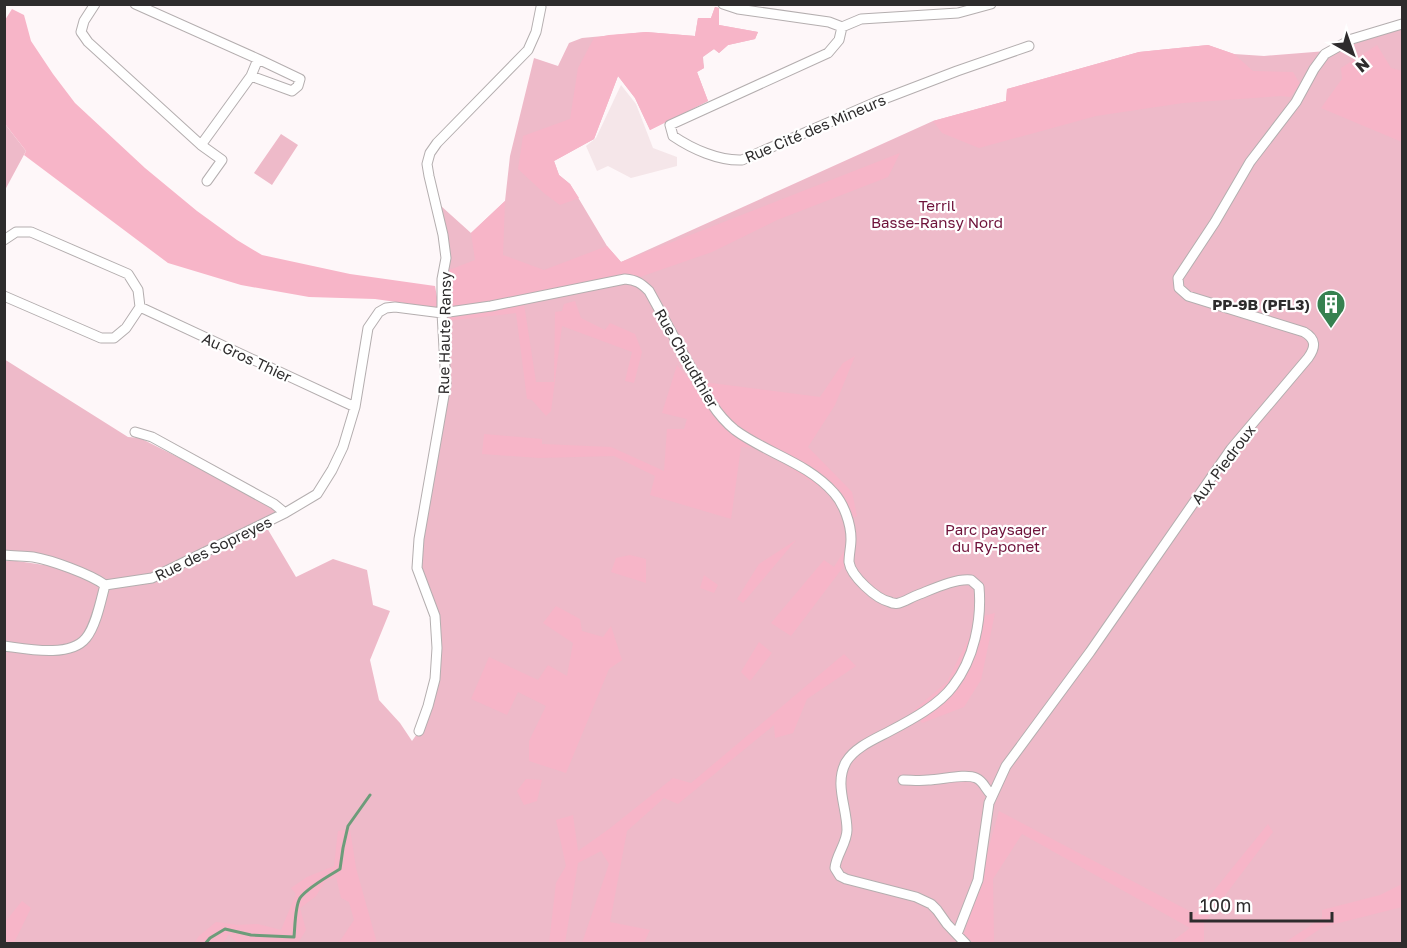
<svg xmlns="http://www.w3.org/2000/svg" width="1407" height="948" viewBox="0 0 1407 948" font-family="'Golos Text',sans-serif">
<rect width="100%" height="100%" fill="#fef7f9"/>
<path fill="#f5e6e9" d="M 621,85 L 636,104 L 653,148 L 677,157 L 677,166 L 631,178 L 608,166 L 597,171 L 586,146 L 596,138 Z"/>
<path fill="#eebac9" d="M 715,7 L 719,8 L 719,25 L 758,32 L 755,39 L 728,45 L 719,53 L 714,49 L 703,57 L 704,68 L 697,72 L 708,101 L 650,130 L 635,98 L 618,76 L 594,139 L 554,161 L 559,175 L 570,184 L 607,246 L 621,262 L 933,121 L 1006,101 L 1007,89 L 1139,52 L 1208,45 L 1234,54 L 1264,56 L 1339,50 L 1402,25 L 1402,943 L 5,943 L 5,561 L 17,561 L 92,572 L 58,559 L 5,552 L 4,359 L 128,437 L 140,438 L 275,506 L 278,513 L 185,557 L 150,575 L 149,582 L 194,563 L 267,528 L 296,577 L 333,559 L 367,570 L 373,605 L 390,611 L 370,660 L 379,700 L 400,723 L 412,741 L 419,731 L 435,679 L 435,616 L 417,568 L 446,384 L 443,279 L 450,258 L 441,206 L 471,233 L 505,201 L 510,156 L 534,58 L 558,66 L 569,43 L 582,38 L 646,32 L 695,36 L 698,18 L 711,18 Z
M 5,124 L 26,151 L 5,190 Z
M 281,134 L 298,145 L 272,185 L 254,173 Z"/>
<path fill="#f7b5c8" d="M 715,7 L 719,8 L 719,25 L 758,32 L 755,39 L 728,45 L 719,53 L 714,49 L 702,57 L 704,68 L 697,72 L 708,101 L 650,130 L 635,98 L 618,76 L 594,139 L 554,161 L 559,175 L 570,184 L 579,198 L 560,205 L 545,194 L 518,169 L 523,136 L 570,119 L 578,68 L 594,38 L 609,35 L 646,32 L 695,36 L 698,18 L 711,18 Z
M 12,9 L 24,15 L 31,41 L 53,74 L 75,103 L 145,168 L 197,211 L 237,240 L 262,255 L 350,274 L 435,286 L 439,308 L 375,299 L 309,297 L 241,285 L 168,263 L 24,155 L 26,151 L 5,124 L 5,20 Z
M 1208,45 L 1234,54 L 1253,71 L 1293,72 L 1300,84 L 1290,97 L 1281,96 L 1183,103 L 1096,116 L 979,148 L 942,133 L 933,121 L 1006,101 L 1007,89 L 1139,52 Z
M 1377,45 L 1391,68 L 1402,71 L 1402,142 L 1321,108 L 1342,79 L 1341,68 Z
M 900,153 L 888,177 L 777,220 L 712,252 L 637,278 L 447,307 L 449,270 L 475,260 L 471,233 L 505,201 L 503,255 L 544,270 L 607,246 L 621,262 Z
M 575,301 L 581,318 L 605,330 L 610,323 L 635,334 L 642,352 L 634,383 L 625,381 L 632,352 L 562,326 L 551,411 L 546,416 L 532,400 L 527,399 L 516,313 L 447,321 L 449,315 L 524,304 L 536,382 L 554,382 L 555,312 L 562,311 L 564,304 Z
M 855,356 L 835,405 L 808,447 L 852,492 L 857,516 L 847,520 L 827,492 L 760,448 L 741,447 L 731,519 L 650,495 L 655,476 L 614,456 L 539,458 L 482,454 L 484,434 L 542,439 L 542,444 L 611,447 L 664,471 L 667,429 L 684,429 L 687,419 L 662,413 L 677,365 L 701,393 L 703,382 L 820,397 L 843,363 Z
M 796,540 L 743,603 L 737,599 L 759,564 Z
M 846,548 L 847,562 L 791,636 L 771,623 L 824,560 L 834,567 Z
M 630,555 L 646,559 L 646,583 L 611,572 L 616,558 Z
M 704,575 L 718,585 L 714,593 L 700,588 Z
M 556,606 L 580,619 L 582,631 L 603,637 L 611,626 L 622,660 L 609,669 L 566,773 L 529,761 L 529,741 L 546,706 L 518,692 L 507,715 L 471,699 L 489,657 L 538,680 L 548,665 L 567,676 L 573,643 L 543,623 Z
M 995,613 L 981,680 L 964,707 L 922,723 L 914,710 L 947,682 L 979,617 Z
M 759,642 L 772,653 L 750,681 L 741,672 Z
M 844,654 L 856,666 L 807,699 L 793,733 L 775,738 L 774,725 L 678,804 L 664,798 L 627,831 L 610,922 L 650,930 L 644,943 L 582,943 L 609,864 L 601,851 L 578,863 L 565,943 L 549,943 L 556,883 L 566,866 L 556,820 L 573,815 L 578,851 L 609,829 L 673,778 L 691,783 Z
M 526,779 L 542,780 L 537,801 L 524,805 L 517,791 Z
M 999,811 L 1195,914 L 1268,824 L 1273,832 L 1204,923 L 1204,943 L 1170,943 L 1190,928 L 1022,834 L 993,879 L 994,942 L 993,943 L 974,943 L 964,935 Z
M 350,829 L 356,868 L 377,943 L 336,943 L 340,941 L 354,920 L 349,902 L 341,898 L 336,877 L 325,881 L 316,896 L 300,908 L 306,930 L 298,943 L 237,943 L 229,934 L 223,943 L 194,943 L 199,936 L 216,922 L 237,925 L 258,924 L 281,930 L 296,894 L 291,888 L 307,877 L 334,866 L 338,831 Z
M 1402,884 L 1402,907 L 1323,927 L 1299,943 L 1284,943 L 1322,918 L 1322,910 L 1380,895 Z
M 22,901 L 31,908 L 14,943 L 5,943 L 5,922 Z"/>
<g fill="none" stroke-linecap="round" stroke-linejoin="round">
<path stroke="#6d9c7a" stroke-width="3" d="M 205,944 L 210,938 L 225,929 L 251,935 L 294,937 C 295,927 295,906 300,898 C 307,888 330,875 340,869 L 343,848 L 348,826 L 370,795"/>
<g stroke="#b4aeaf" stroke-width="11">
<path id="street" d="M 95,4 L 84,21 L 81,32 L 88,42 L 201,145 L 251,76 L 258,59 L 135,4
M 723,4 L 738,9 L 829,22 L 842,27 L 861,19 L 958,13 L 991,4
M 842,27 L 839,40 L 828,53 L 670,125 L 673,136 C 692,149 719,161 742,160 L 876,102 L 957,71 L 1029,46
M 251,76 L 292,91 L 298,86 L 300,79 L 258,59
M 201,145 L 222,160 L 207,181
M 4,240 L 16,232 L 31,232 L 128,274 L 138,290 L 140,307 L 126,328 L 114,338 L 101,338 L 4,296
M 140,307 L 355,407
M 135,432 L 152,437 L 274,504 L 285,513
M 4,555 C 14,556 24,556 33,557 C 51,560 90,574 105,585
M 105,585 L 152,578 L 285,513 L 317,494 L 332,470 L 343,447 L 355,407 L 368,328 L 379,312 L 386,308 L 395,307 L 442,313 L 491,306 L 625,279 C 636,280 641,283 649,291 C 664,318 678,345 693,371 C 704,392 716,415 735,430 C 766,453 808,463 834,493 C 844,504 851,524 851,539 C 851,547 849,554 849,562 C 851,576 876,599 890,602 C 891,603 898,604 899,603 C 904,602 910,598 915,596 C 931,590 955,578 971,580 L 979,587 C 982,620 974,659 953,686 C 939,705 911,720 890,731 C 875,739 855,747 846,762 C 834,784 847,807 847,830 C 847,843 836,855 835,868 L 840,876 L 846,879 L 916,897 L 931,904 L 937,910 L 947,924 L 966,944
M 4,646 C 27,649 70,658 86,638 C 96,626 101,600 105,585
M 419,731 L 428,706 L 435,679 L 437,648 L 435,616 L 417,568 L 419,539 L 446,384 L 442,313 L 442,279 L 446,258 L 443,235 L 429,176 L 427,164 L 430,153 L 437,143 L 528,50 L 536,32 L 541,7
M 903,780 C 911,780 920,781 928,780 C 941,780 965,773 976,778 C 985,782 985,790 992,795
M 957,934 L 978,880 L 989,803 L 1006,766 L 1090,652 L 1231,449 L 1308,358 C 1316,347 1316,339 1304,332 L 1188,296 L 1179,288 L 1178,278 L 1215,222 L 1250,162 L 1296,102 L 1314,69 L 1325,54 L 1352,39 L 1402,24"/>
</g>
<use href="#street" stroke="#fff" stroke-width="9"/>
</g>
<defs>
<g id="building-pin" transform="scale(1.5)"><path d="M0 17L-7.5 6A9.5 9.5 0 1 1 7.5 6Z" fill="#368150" stroke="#fff"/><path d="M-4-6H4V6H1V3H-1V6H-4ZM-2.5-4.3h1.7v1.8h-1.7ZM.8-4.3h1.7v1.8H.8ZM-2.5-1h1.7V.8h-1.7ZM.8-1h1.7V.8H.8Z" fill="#fff"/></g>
</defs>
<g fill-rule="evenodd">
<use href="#building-pin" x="1331" y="304"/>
</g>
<g text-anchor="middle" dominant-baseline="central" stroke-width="4.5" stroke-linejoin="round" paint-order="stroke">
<g font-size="15" fill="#2e2c2d" stroke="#fff">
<text transform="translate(815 128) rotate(-23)">Rue Cité des Mineurs</text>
<text transform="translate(444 333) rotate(-89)">Rue Haute Ransy</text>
<text transform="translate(247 357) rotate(25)">Au Gros Thier</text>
<text transform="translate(687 358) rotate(60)">Rue Chaudthier</text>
<text transform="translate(1223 464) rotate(-53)">Aux Piedroux</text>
<text transform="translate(213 548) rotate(-26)">Rue des Sopreyes</text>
</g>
<g font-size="15" fill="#6e123a" stroke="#fff">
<text x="937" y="205">Terril<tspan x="937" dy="17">Basse-Ransy Nord</tspan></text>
<text x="996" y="529">Parc paysager<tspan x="996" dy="17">du Ry-ponet</tspan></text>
</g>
<g font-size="15" font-weight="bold" fill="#2e2c2d" stroke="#fff" text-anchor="end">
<text x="1310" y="304">PP-9B (PFL3)</text>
</g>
</g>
<rect width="1407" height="948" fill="none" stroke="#2e2c2d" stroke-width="12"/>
<g transform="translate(1353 54) rotate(140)" stroke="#ffffff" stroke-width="4.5" paint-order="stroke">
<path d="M0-4.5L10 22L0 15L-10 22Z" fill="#2e2c2d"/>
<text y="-9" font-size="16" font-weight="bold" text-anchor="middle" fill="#2e2c2d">N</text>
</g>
<path d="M1191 912v9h141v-9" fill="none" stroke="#2e2c2d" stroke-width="3"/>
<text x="1200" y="912" font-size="18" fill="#2e2c2d" stroke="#ffffff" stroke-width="4.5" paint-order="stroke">100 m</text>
</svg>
